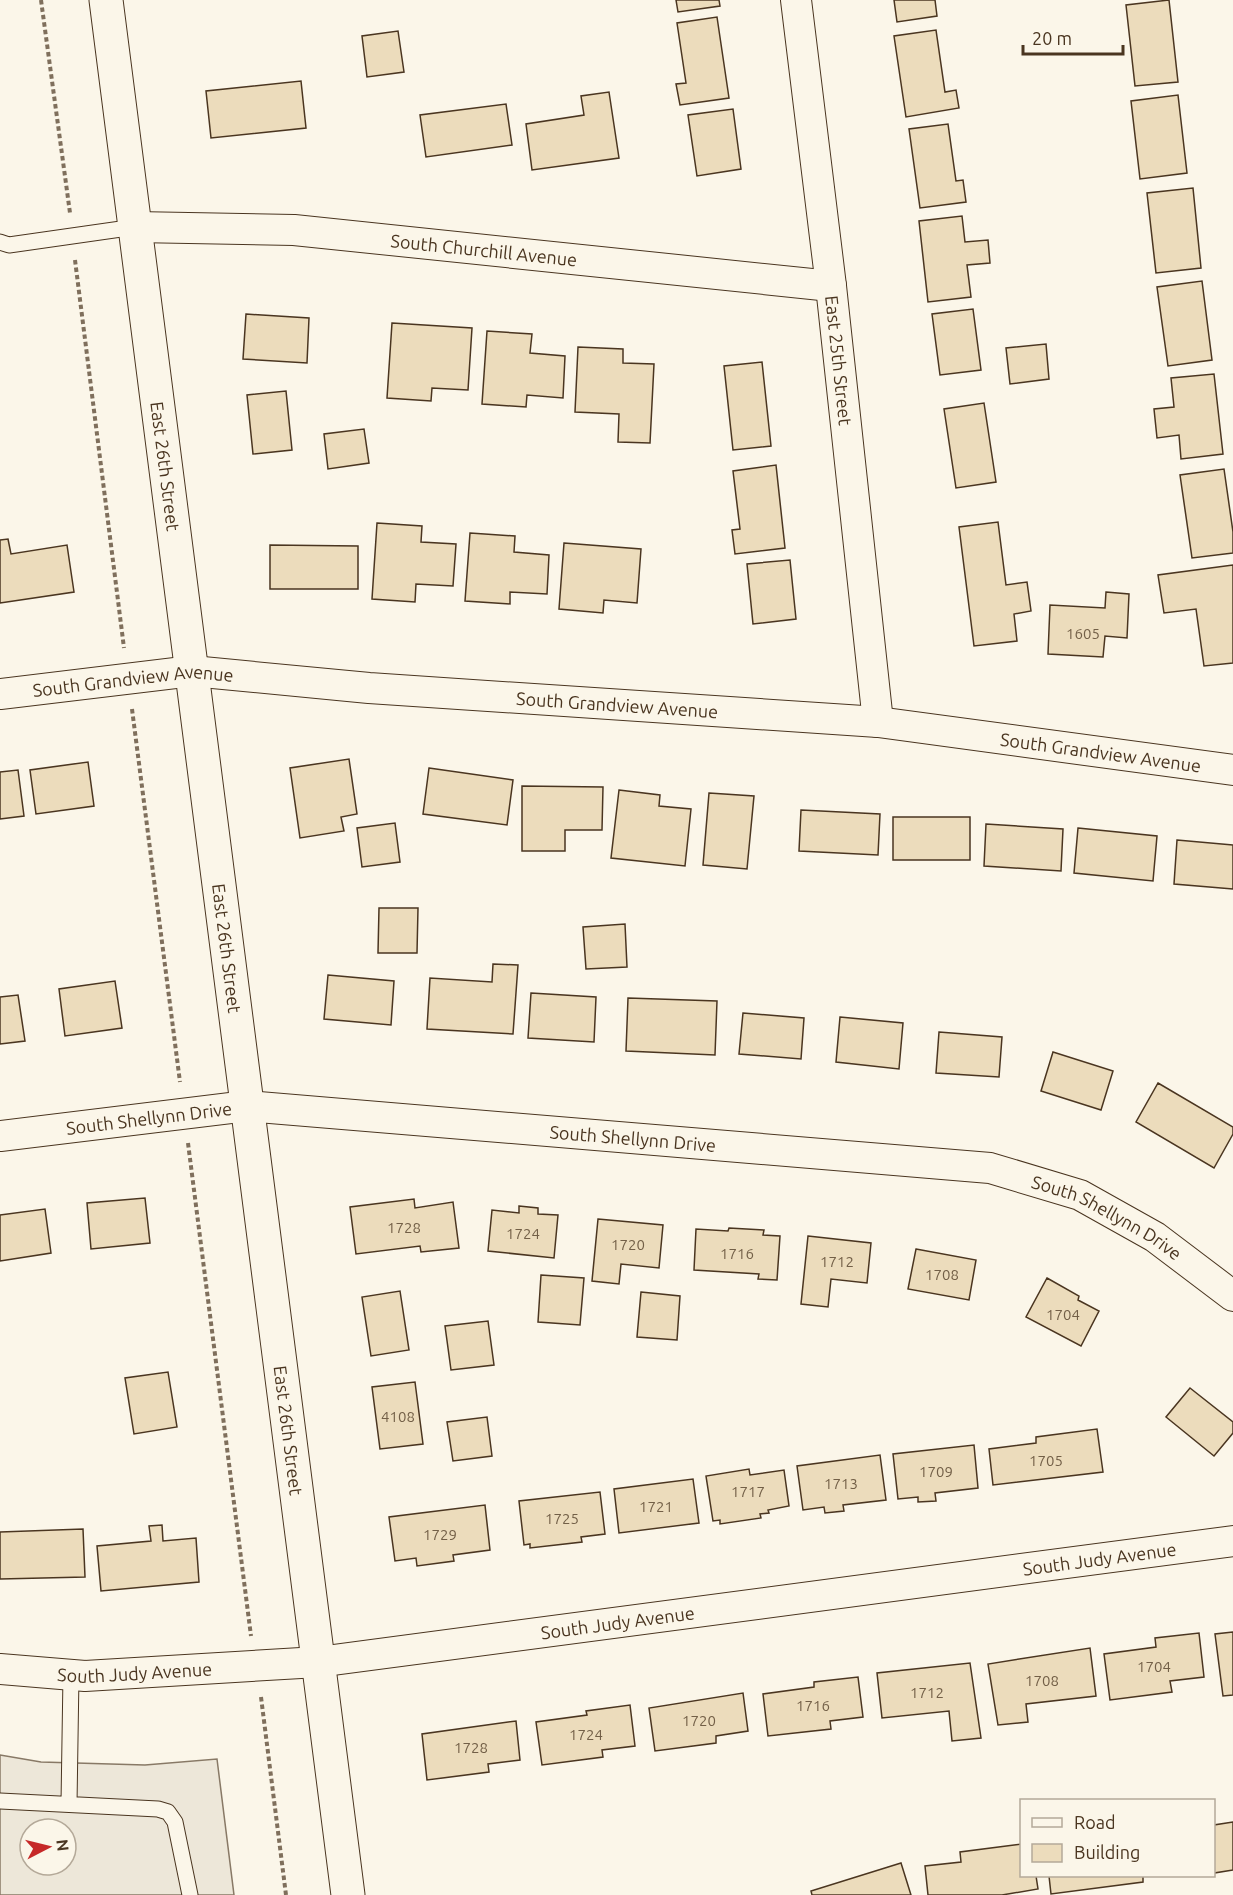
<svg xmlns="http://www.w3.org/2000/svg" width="1233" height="1895" viewBox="0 0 1233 1895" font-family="Ubuntu,sans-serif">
<rect width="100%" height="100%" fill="#fbf6e9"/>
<path fill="#ede7d9" stroke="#887966" stroke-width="1.5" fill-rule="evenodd" d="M 0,1755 L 41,1762 L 145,1765 L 217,1759 L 234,1895 L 0,1895 ZM 30,1829 L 66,1829 L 66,1865 L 30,1865 Z"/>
<path fill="#ecdcbc" stroke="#4a3520" stroke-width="1.5" d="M 676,0 L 719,0 L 720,6 L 678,12 Z
M 894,0 L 935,0 L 937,16 L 897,22 Z
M 1169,0 L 1178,82 L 1135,86 L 1126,5 Z
M 717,17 L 729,98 L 680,105 L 676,84 L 686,83 L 677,23 Z
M 936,30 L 945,92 L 956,90 L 959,108 L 906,117 L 894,36 Z
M 398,31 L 404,72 L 367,77 L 362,36 Z
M 301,81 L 306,128 L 211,138 L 206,91 Z
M 609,92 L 619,158 L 532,170 L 526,124 L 584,115 L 581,96 Z
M 1178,95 L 1187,173 L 1140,179 L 1131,101 Z
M 506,104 L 512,145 L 426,157 L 420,115 Z
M 733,109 L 741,169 L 697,176 L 688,115 Z
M 948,124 L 956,181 L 963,180 L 966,202 L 920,208 L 909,129 Z
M 1193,188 L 1201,268 L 1156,273 L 1147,193 Z
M 962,216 L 965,242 L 988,240 L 990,263 L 967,265 L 971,297 L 928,302 L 919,221 Z
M 1202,281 L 1212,360 L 1168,366 L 1157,287 Z
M 973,309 L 981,370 L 940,375 L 932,314 Z
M 246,314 L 309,318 L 307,363 L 243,359 Z
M 392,323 L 472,328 L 468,390 L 432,388 L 431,401 L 387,398 Z
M 487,331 L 532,334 L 530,353 L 565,356 L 563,398 L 527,395 L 526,407 L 482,404 Z
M 1046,344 L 1049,379 L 1010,384 L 1006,348 Z
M 578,347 L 623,349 L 623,363 L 654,364 L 650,443 L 618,442 L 619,414 L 575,412 Z
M 762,362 L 771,446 L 733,450 L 724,366 Z
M 1214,374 L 1223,454 L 1181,459 L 1179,435 L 1157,438 L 1154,409 L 1174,407 L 1171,378 Z
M 286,391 L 292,450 L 253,454 L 247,395 Z
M 984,403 L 996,482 L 956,488 L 944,409 Z
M 364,429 L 369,463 L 328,469 L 324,434 Z
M 776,465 L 785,548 L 735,554 L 732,530 L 740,529 L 733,471 Z
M 1224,469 L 1233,532 L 1233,553 L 1192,558 L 1180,475 Z
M 998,522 L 1006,585 L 1027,582 L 1031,611 L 1014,614 L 1017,641 L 974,646 L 959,527 Z
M 377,523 L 422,526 L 421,542 L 456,544 L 453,586 L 416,584 L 415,602 L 372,599 Z
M 470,533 L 515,536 L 514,552 L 549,555 L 547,594 L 510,592 L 510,604 L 465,601 Z
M 8,539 L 11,554 L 67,545 L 74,592 L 0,603 L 0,540 Z
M 564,543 L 641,549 L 637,603 L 604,600 L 603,613 L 559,609 Z
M 270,545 L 358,546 L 358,589 L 270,589 Z
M 790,560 L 796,619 L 753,624 L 747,564 Z
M 1233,565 L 1233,663 L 1204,666 L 1196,609 L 1164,613 L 1158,575 Z
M 1106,592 L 1129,594 L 1127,638 L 1105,636 L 1103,657 L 1048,654 L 1050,605 L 1105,608 Z
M 349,759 L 357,814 L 341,817 L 344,831 L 300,838 L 290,768 Z
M 88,762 L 94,806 L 36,814 L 30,770 Z
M 429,768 L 513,780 L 507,825 L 423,814 Z
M 18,770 L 24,816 L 0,819 L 0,772 Z
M 522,786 L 603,787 L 602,830 L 565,830 L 565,851 L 522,851 Z
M 619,790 L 660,795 L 659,806 L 691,809 L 685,866 L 611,858 Z
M 709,793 L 754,796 L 747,869 L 703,865 Z
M 801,810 L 880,814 L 878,855 L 799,851 Z
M 893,817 L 970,817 L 970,860 L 893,860 Z
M 395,823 L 400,862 L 362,867 L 357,828 Z
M 986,824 L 1063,829 L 1061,871 L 984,866 Z
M 1078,828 L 1157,836 L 1153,881 L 1074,873 Z
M 1177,840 L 1233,845 L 1233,889 L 1174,884 Z
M 379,908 L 418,908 L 417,953 L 378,953 Z
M 625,924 L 627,967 L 586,969 L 583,927 Z
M 493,964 L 518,965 L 513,1034 L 427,1029 L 430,978 L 492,982 Z
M 328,975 L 394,981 L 391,1025 L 324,1019 Z
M 115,981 L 122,1028 L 65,1036 L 59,989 Z
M 531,993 L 596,997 L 594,1042 L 528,1038 Z
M 18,995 L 25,1041 L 0,1044 L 0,997 Z
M 628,998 L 717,1001 L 715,1055 L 626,1051 Z
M 743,1013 L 804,1018 L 801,1059 L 739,1054 Z
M 840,1017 L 903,1023 L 899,1069 L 836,1062 Z
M 939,1032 L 1002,1037 L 999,1077 L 936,1073 Z
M 1053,1052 L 1113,1071 L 1101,1110 L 1041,1091 Z
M 1158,1083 L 1233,1127 L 1233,1134 L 1214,1168 L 1136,1122 Z
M 145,1198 L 150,1243 L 91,1249 L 87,1203 Z
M 414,1199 L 415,1208 L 453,1202 L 459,1248 L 421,1252 L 420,1246 L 356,1254 L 350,1207 Z
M 519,1206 L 538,1208 L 538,1214 L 558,1215 L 554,1258 L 488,1251 L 492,1210 L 519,1213 Z
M 45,1209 L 51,1253 L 0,1261 L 0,1215 Z
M 598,1219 L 663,1225 L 659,1268 L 621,1264 L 619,1284 L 592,1281 Z
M 729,1228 L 764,1230 L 763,1235 L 780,1236 L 777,1280 L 758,1279 L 759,1274 L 694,1270 L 696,1229 L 728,1231 Z
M 808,1236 L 871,1243 L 867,1283 L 831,1279 L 828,1307 L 801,1304 Z
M 916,1249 L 976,1260 L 969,1300 L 908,1289 Z
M 541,1275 L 584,1278 L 580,1325 L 538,1322 Z
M 1047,1278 L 1079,1296 L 1078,1300 L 1099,1311 L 1081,1346 L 1026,1317 Z
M 400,1291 L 409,1350 L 371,1356 L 362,1297 Z
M 641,1292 L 680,1296 L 677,1340 L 637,1337 Z
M 488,1321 L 494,1365 L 451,1370 L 445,1326 Z
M 168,1372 L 177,1427 L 134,1434 L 125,1378 Z
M 415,1382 L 423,1444 L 380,1449 L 372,1387 Z
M 1190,1388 L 1233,1422 L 1233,1433 L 1214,1456 L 1166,1417 Z
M 487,1417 L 492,1456 L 453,1461 L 447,1422 Z
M 1097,1429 L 1103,1472 L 993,1485 L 989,1449 L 1036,1443 L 1036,1437 Z
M 974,1445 L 978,1488 L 935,1493 L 936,1501 L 918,1502 L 918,1497 L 898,1499 L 893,1454 Z
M 880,1455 L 886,1500 L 843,1505 L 844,1511 L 825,1513 L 824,1507 L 803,1510 L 797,1466 Z
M 749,1469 L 750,1475 L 784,1470 L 789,1506 L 768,1510 L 769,1513 L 760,1514 L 761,1518 L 720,1524 L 720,1520 L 713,1521 L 706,1476 Z
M 693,1479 L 699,1523 L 619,1533 L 614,1489 Z
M 600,1492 L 605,1534 L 581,1537 L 582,1542 L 530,1548 L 530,1544 L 524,1545 L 519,1501 Z
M 485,1505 L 490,1550 L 453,1555 L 454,1561 L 417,1566 L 416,1558 L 395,1561 L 389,1517 Z
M 162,1525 L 163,1541 L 196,1538 L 199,1582 L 101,1591 L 97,1546 L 151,1541 L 149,1526 Z
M 83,1529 L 85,1577 L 0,1579 L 0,1532 Z
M 1233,1632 L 1233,1695 L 1223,1696 L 1215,1634 Z
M 1199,1633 L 1204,1677 L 1170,1681 L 1172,1692 L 1110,1700 L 1104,1654 L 1156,1647 L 1155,1638 Z
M 1090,1648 L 1096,1696 L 1026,1704 L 1028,1722 L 998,1725 L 988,1664 Z
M 970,1663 L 981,1738 L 952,1741 L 949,1711 L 882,1718 L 877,1673 Z
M 858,1677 L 863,1717 L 830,1721 L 831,1729 L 768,1736 L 763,1694 L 814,1687 L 814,1682 Z
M 743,1693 L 748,1731 L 716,1736 L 716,1743 L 655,1751 L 649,1708 Z
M 630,1705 L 635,1746 L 602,1750 L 603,1757 L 542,1765 L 536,1722 L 587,1715 L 586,1711 Z
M 516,1721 L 520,1760 L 488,1764 L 489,1772 L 427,1780 L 422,1734 Z
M 1233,1822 L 1233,1870 L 1214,1873 L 1214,1825 Z
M 1022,1844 L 1022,1876 L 1036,1876 L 1038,1889 L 1002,1895 L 928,1895 L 925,1866 L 961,1862 L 960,1852 Z
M 901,1863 L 911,1895 L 812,1895 L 811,1891 Z
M 1049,1876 L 1143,1876 L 1143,1882 L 1051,1894 Z"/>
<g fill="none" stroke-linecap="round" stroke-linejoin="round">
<g stroke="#4a3520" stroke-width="17">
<path id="service" d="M 0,242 L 9,245 L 135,227
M 0,1801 L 158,1809 L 168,1812 L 175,1822 L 190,1895
M 69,1804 L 71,1675"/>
</g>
<g stroke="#4a3520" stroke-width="32">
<g id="minor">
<path id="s1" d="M 796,0 L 831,286 L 878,722"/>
<path id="s2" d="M 135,227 L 294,230 L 831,286"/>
<path id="s3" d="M 0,694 L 192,671 L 369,688 L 878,722 L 1233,770"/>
<path id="s4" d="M 0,1136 L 247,1106 L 990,1168 L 1080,1195 L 1155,1237 L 1233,1296"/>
<path id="s5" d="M 0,1669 L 85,1676 L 318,1662 L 1233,1541"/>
</g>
</g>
<g stroke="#4a3520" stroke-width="35">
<g id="secondary">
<path id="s6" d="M 106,0 L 348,1895"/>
</g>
</g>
<path stroke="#7f6f5c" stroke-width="4" stroke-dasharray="4.5 3" stroke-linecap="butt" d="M 41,0 L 70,213
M 75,260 L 124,648
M 132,709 L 180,1082
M 188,1143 L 251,1636
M 261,1697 L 286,1895"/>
<use href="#service" stroke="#fbf6e9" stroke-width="15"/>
<use href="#minor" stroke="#fbf6e9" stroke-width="30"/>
<use href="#secondary" stroke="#fbf6e9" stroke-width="33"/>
</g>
<g text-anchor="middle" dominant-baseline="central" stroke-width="4.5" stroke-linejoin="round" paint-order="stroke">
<g font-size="15" fill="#725f47">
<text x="1083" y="633">1605</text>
<text x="404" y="1227">1728</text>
<text x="523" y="1233">1724</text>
<text x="628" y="1244">1720</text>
<text x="737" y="1253">1716</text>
<text x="837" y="1261">1712</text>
<text x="942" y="1274">1708</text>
<text x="1063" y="1314">1704</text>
<text x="398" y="1416">4108</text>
<text x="1046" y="1460">1705</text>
<text x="936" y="1471">1709</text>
<text x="841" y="1483">1713</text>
<text x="748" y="1491">1717</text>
<text x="656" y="1506">1721</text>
<text x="562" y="1518">1725</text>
<text x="440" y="1534">1729</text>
<text x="1154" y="1666">1704</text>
<text x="1042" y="1680">1708</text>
<text x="927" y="1692">1712</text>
<text x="813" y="1705">1716</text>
<text x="699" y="1720">1720</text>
<text x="586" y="1734">1724</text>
<text x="471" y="1747">1728</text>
</g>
<g font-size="18" fill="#4a3520" stroke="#fbf6e9">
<text stroke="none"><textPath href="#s2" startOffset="350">South Churchill Avenue</textPath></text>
<text stroke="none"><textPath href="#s1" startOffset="363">East 25th Street</textPath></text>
<text stroke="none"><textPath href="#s6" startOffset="470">East 26th Street</textPath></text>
<text stroke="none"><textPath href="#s3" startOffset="134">South Grandview Avenue</textPath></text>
<text stroke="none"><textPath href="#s3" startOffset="620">South Grandview Avenue</textPath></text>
<text stroke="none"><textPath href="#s3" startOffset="1106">South Grandview Avenue</textPath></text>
<text stroke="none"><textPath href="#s6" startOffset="956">East 26th Street</textPath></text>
<text stroke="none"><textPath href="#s4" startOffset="150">South Shellynn Drive</textPath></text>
<text stroke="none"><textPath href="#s4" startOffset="636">South Shellynn Drive</textPath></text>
<text stroke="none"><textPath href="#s4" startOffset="1122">South Shellynn Drive</textPath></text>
<text stroke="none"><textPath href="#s6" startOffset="1442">East 26th Street</textPath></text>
<text stroke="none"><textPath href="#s5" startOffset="1107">South Judy Avenue</textPath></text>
<text stroke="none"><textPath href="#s5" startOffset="621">South Judy Avenue</textPath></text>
<text stroke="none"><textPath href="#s5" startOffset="135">South Judy Avenue</textPath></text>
</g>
</g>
<rect x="1020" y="1799" width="195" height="78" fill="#fbf6e9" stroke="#b4a999" stroke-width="1.5"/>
<rect x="1032" y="1818" width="30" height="9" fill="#fbf6e9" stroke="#b4a999" stroke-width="1.5"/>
<text x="1074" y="1829" font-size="18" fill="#4a3520">Road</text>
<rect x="1032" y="1844" width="30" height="18" fill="#ecdcbc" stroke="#b4a999" stroke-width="1.5"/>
<text x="1074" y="1859" font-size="18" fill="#4a3520">Building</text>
<g transform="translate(48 1847) rotate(83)"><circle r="28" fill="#fbf6e9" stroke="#b4a999" stroke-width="1.5"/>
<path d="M0-4.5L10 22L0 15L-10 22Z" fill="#c62828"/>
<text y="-9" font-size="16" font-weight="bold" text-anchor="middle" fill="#4a3520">N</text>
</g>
<path d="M1023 45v9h100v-9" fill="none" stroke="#4a3520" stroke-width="3"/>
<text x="1032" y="45" font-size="18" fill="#4a3520" stroke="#fbf6e9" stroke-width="4.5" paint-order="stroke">20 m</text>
</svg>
